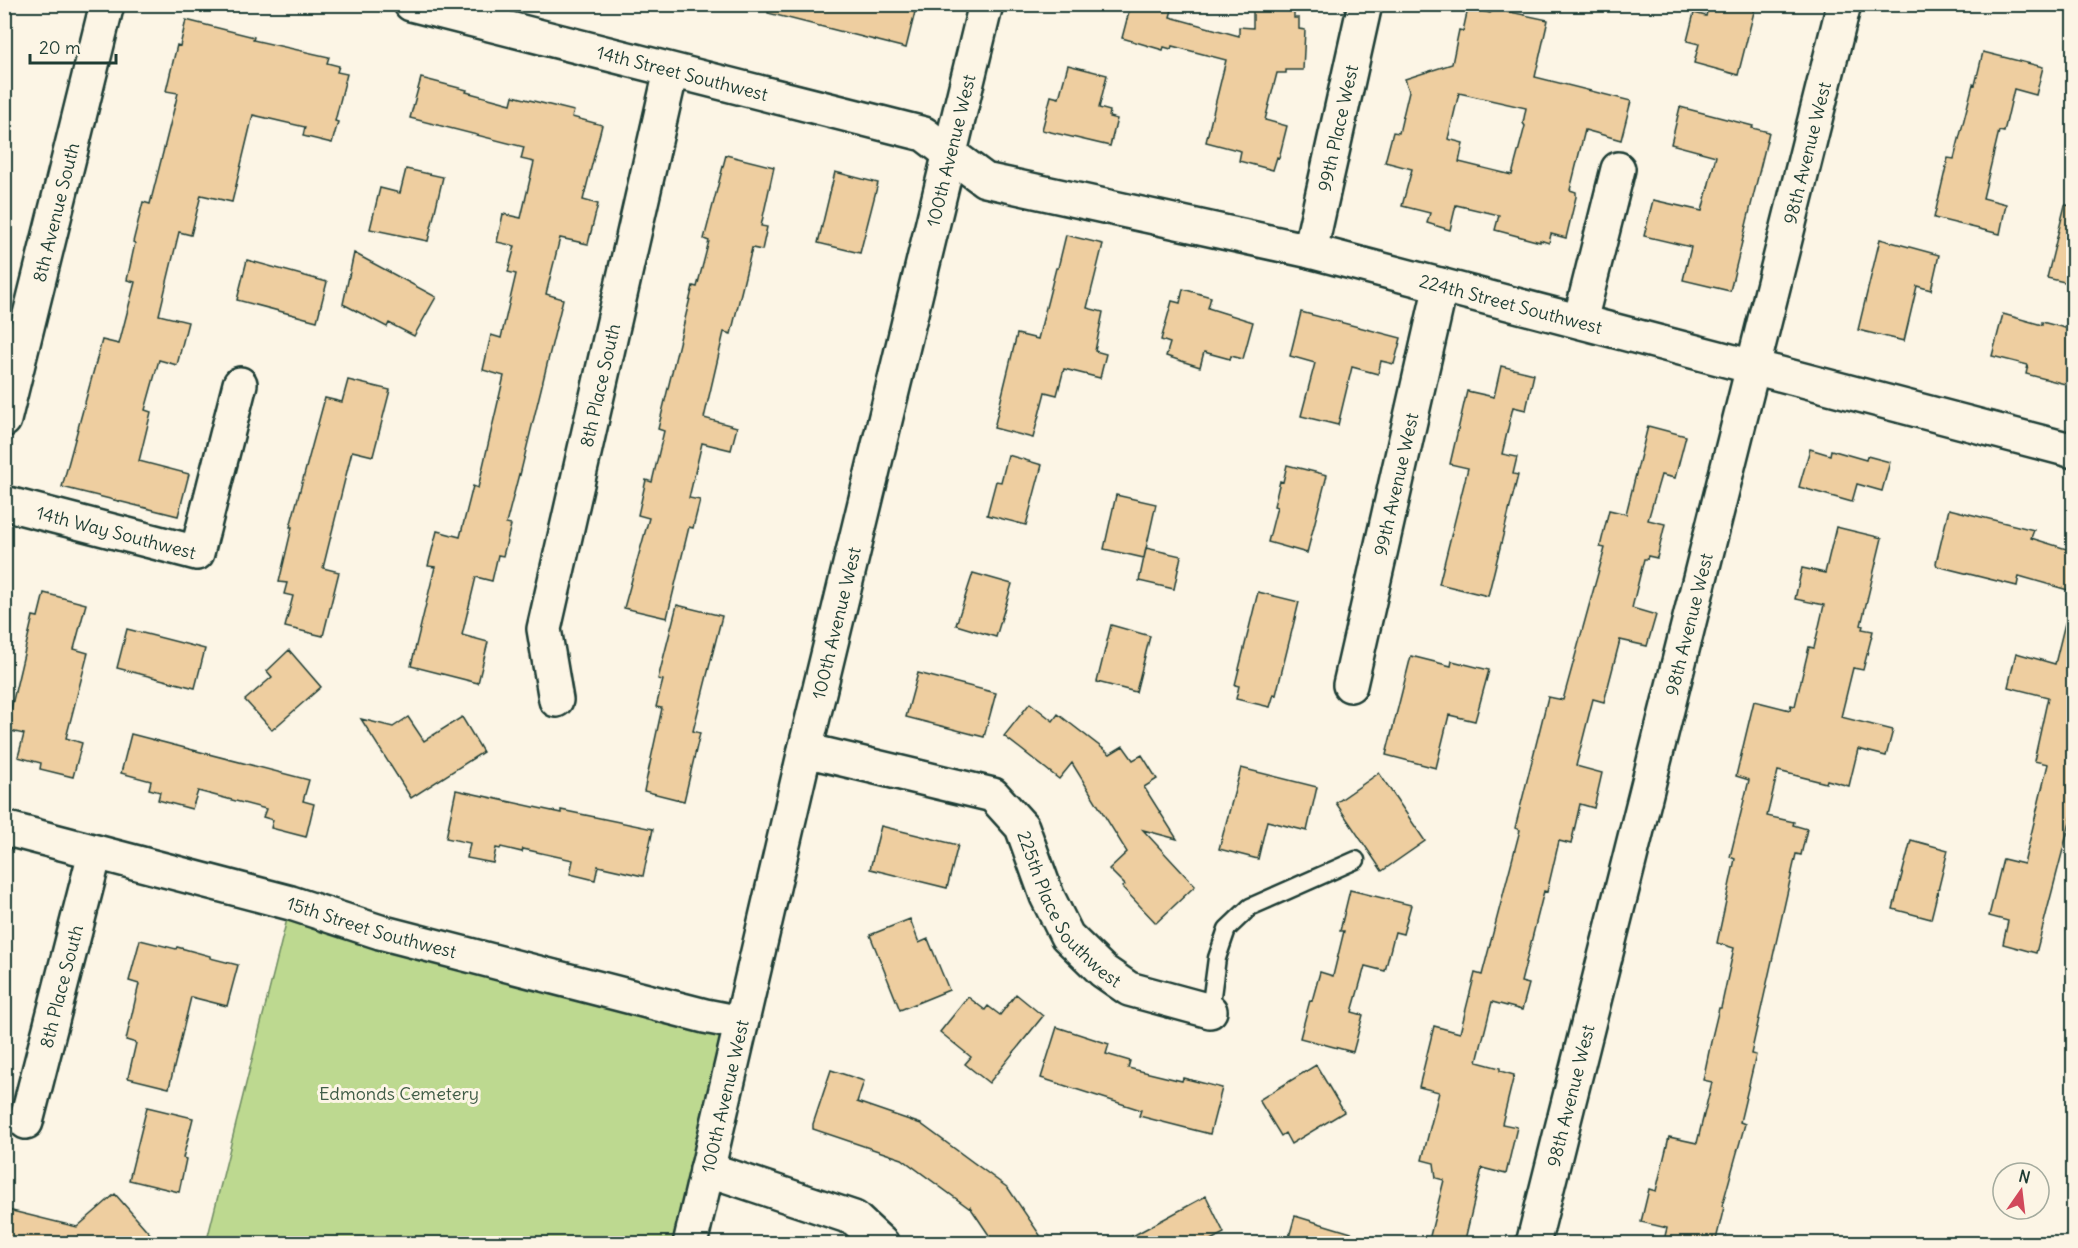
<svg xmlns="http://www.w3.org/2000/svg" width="2078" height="1248" viewBox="0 0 2078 1248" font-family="Delius,sans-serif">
<rect width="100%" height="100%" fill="#fcf5e5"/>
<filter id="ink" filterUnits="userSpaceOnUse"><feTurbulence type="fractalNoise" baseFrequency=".0167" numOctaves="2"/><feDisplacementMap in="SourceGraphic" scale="12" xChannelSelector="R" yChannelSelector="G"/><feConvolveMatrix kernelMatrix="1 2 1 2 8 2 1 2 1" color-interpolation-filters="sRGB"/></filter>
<g filter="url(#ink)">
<path fill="#bdd990" stroke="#6e8b62" stroke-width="1.5" d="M 291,903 L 741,1023 L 689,1243 L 206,1244 Z"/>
<path fill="#eecea0" stroke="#1f3d34" stroke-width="1.5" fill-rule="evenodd" d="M 769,4 L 885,4 L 915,12 L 906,48 L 768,13 Z
M 1131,4 L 1152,4 L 1172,10 L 1170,17 L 1239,36 L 1239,27 L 1253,28 L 1253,4 L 1291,4 L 1291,7 L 1294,7 L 1294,18 L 1299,18 L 1299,29 L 1305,30 L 1303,70 L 1286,70 L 1286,73 L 1277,73 L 1265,120 L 1287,126 L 1279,158 L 1277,157 L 1273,170 L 1239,161 L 1241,151 L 1206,142 L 1226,60 L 1172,46 L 1171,49 L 1164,47 L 1163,50 L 1122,38 Z
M 1709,4 L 1756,4 L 1738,75 L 1694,63 L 1699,44 L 1687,41 L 1694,13 L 1706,16 Z
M 1468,8 L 1490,13 L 1496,9 L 1548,20 L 1535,77 L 1631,101 L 1621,140 L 1585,130 L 1570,190 L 1576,192 L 1576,197 L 1566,238 L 1551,234 L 1549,243 L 1540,240 L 1540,242 L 1495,230 L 1499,215 L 1456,205 L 1450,230 L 1427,223 L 1430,213 L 1402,206 L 1412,169 L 1385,162 L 1393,132 L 1399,133 L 1409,91 L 1405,79 L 1452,64 L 1459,30 L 1463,31 ZM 1459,93 L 1526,108 L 1523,123 L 1525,126 L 1512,175 L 1459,162 L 1463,143 L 1448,139 Z
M 186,20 L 254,37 L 253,40 L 329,57 L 327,63 L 339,66 L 337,72 L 347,74 L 335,121 L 338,122 L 332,143 L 303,136 L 305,127 L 253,115 L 232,202 L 201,195 L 191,235 L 179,232 L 159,315 L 188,322 L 177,365 L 159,360 L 145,410 L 151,412 L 139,461 L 189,474 L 178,516 L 62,487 L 102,340 L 119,344 L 135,282 L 127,280 L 135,243 L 133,242 L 143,202 L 150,204 L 178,93 L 166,91 L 177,45 L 180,46 Z
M 1983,52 L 2043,67 L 2036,95 L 2014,89 L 2004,132 L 1999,131 L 1983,198 L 2006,204 L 2000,234 L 1934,218 L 1948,158 L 1954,159 L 1973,84 L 1975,85 Z
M 1068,65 L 1107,75 L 1099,108 L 1110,111 L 1109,117 L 1117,119 L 1110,146 L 1042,130 L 1051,96 L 1059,98 Z
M 421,78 L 467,90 L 466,92 L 511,104 L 513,96 L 574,111 L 572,117 L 602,125 L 583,200 L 598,204 L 588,244 L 560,238 L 546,294 L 563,299 L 520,475 L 519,474 L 506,524 L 511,525 L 503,556 L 498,555 L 492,581 L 476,577 L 462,635 L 488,642 L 478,683 L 411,666 L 435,567 L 428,566 L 437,531 L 460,537 L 473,486 L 478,488 L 504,376 L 483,370 L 491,335 L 501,338 L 516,274 L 508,272 L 515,246 L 497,242 L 503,214 L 521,218 L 534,162 L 521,159 L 524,147 L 410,118 Z
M 1680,107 L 1753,126 L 1752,128 L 1769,132 L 1730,291 L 1683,280 L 1691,247 L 1644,236 L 1653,200 L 1702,211 L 1716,156 L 1671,144 Z
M 726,155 L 774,167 L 761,226 L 767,227 L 762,250 L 752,248 L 731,334 L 724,332 L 704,418 L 737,427 L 731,450 L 702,443 L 689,498 L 700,500 L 693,528 L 689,527 L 667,618 L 624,608 L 649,518 L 638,515 L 646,480 L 652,482 L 664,431 L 658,429 L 693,286 L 697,287 L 709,241 L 704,239 Z
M 406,169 L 443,177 L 428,241 L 370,229 L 380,188 L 400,193 Z
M 835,172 L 878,183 L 860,253 L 818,243 Z
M 2065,205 L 2073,206 L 2073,284 L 2047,278 Z
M 1066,235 L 1103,244 L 1087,308 L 1103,312 L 1095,351 L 1106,354 L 1100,378 L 1064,369 L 1057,395 L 1045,392 L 1033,438 L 994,428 L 1017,334 L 1038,339 L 1056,268 L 1058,268 Z
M 1880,239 L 1939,255 L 1931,290 L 1917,286 L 1904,341 L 1858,330 Z
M 354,253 L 436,297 L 414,336 L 389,323 L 387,327 L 343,304 Z
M 247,260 L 327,282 L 317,321 L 237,300 Z
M 1183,289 L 1211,297 L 1208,308 L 1253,322 L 1243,359 L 1231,356 L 1230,359 L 1204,352 L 1200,367 L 1166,356 L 1170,343 L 1161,340 L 1172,301 L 1180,303 Z
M 1301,312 L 1401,338 L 1394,364 L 1381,361 L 1378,374 L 1352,367 L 1338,425 L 1301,416 L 1315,363 L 1290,356 Z
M 2003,314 L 2042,325 L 2042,322 L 2073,330 L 2073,386 L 2026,374 L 2028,365 L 1992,356 Z
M 1501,366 L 1534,374 L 1526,410 L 1513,407 L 1502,454 L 1517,457 L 1513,474 L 1518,475 L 1488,596 L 1439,584 L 1468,468 L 1450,464 L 1467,391 L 1494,397 Z
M 348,380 L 390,390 L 373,456 L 352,451 L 323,568 L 339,572 L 323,636 L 285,627 L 293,596 L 284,594 L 287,583 L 279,582 L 292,527 L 290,527 L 325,398 L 342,402 Z
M 1648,426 L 1686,436 L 1675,478 L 1661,475 L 1648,520 L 1665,524 L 1657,558 L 1648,556 L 1647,559 L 1644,559 L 1632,608 L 1656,615 L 1647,646 L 1620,640 L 1604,702 L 1593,699 L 1576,766 L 1602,773 L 1594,808 L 1580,804 L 1571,844 L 1559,841 L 1547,892 L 1544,891 L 1521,982 L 1529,984 L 1522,1010 L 1492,1002 L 1477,1062 L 1500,1068 L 1500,1071 L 1514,1075 L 1502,1124 L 1517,1127 L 1506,1174 L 1482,1168 L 1464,1244 L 1428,1244 L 1444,1180 L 1436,1178 L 1434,1163 L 1422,1160 L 1439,1092 L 1419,1087 L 1434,1026 L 1460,1033 L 1475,973 L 1482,975 L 1520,830 L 1515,828 L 1548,697 L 1563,700 L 1605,548 L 1600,547 L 1609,510 L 1626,514 Z
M 1810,449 L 1830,455 L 1831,450 L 1866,460 L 1867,456 L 1890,462 L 1882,491 L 1857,484 L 1852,502 L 1799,487 Z
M 1008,455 L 1042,465 L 1026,525 L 987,515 L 996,481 L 1001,482 Z
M 1287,465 L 1327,475 L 1307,553 L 1268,542 L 1277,507 L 1274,506 L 1280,481 L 1283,482 Z
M 1116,495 L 1156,504 L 1144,558 L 1104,549 Z
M 1949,509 L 2034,530 L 2031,538 L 2073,551 L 2073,571 L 2068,590 L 2019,576 L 2017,586 L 1937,566 L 1936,563 Z
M 1836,527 L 1882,538 L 1861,625 L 1863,626 L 1862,629 L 1873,631 L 1863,670 L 1853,668 L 1841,717 L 1893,730 L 1886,756 L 1858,749 L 1849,786 L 1827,780 L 1826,783 L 1778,771 L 1767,816 L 1794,822 L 1793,825 L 1807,829 L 1801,855 L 1796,854 L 1751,1054 L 1756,1055 L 1740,1122 L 1745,1124 L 1722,1206 L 1724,1207 L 1715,1244 L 1663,1244 L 1667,1228 L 1641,1222 L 1649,1189 L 1656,1191 L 1669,1137 L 1697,1143 L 1712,1082 L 1703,1080 L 1712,1037 L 1719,1008 L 1721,1008 L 1734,948 L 1717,943 L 1735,859 L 1730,857 L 1749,780 L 1736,776 L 1754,701 L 1790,710 L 1791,705 L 1795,706 L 1809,647 L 1814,648 L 1824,605 L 1795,599 L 1802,568 L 1825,573 Z
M 1146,548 L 1181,556 L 1174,589 L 1139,581 Z
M 973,573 L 1012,584 L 996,637 L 956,625 Z
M 1258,592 L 1299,602 L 1276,695 L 1274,694 L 1270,707 L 1236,699 L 1239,686 L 1235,685 Z
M 44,593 L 86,604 L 74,649 L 88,653 L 66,738 L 82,743 L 73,777 L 40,769 L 41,763 L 18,757 L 24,734 L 6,730 L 33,616 L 38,617 Z
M 677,605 L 722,616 L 693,731 L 700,733 L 684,801 L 644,791 L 662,708 L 656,707 L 663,680 L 658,679 Z
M 2065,623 L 2073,624 L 2073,811 L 2036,953 L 2003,944 L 2008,921 L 1989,916 L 2003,859 L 2024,864 L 2048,764 L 2034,761 L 2048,697 L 2008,687 L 2016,653 L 2055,664 Z
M 1111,625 L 1150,636 L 1136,692 L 1097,682 Z
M 127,629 L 205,649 L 195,688 L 117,668 Z
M 289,650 L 321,687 L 272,730 L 245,700 L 272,677 L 267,671 Z
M 1411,656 L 1451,666 L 1452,661 L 1489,670 L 1475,721 L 1449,715 L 1436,768 L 1386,755 Z
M 918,673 L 996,693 L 984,737 L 906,717 Z
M 1030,703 L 1053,721 L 1058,714 L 1110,754 L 1123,746 L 1133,760 L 1142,755 L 1157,779 L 1144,787 L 1177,839 L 1143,830 L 1195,886 L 1156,923 L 1122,887 L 1125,885 L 1109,869 L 1127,852 L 1072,763 L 1059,779 L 1004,736 Z
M 408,717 L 424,741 L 462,717 L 483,752 L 411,798 L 361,719 L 393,727 Z
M 131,734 L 309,780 L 303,801 L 314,804 L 306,837 L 271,828 L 273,820 L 263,817 L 266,809 L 198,791 L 192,809 L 158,800 L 160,792 L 149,789 L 151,781 L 121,773 Z
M 1241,768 L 1317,787 L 1307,831 L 1267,821 L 1258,859 L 1219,849 Z
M 1379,773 L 1425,841 L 1382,871 L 1336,803 Z
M 456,790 L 561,813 L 561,810 L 653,829 L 643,876 L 598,866 L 595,880 L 570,874 L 573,860 L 523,849 L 522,852 L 501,847 L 500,849 L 496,848 L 493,863 L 467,858 L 470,843 L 446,838 Z
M 881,826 L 958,845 L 947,888 L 870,869 Z
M 1911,840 L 1948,850 L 1931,919 L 1893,909 Z
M 1350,890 L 1411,905 L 1403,934 L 1395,932 L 1385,971 L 1365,966 L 1352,1012 L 1363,1015 L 1353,1052 L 1300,1038 L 1310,1000 L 1312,1001 L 1320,972 L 1333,976 L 1344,931 L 1340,931 Z
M 910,919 L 919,943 L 928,939 L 949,990 L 900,1010 L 870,935 Z
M 140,940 L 176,949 L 177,947 L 210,956 L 210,958 L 238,965 L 227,1006 L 191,997 L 169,1088 L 128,1078 L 136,1043 L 126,1040 L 139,984 L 129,981 Z
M 1016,994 L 1043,1016 L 989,1083 L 965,1064 L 971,1057 L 940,1032 L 968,997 L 985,1010 L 988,1006 L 1000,1015 Z
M 1057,1027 L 1109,1044 L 1106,1054 L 1130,1061 L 1128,1068 L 1182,1081 L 1183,1078 L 1222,1088 L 1210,1134 L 1139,1116 L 1141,1110 L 1041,1078 Z
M 1316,1065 L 1344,1112 L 1291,1144 L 1285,1133 L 1281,1136 L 1259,1100 Z
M 831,1070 L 864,1081 L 857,1102 L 921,1124 L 1008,1188 L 1046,1244 L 995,1244 L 970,1207 L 969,1208 L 902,1159 L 813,1129 L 813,1124 Z
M 147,1107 L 193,1118 L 183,1158 L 186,1159 L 179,1192 L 129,1180 Z
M 115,1194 L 159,1244 L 4,1244 L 4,1209 L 77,1227 Z
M 1206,1196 L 1224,1233 L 1203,1244 L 1118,1244 Z
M 1295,1216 L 1368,1238 L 1367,1244 L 1287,1244 Z"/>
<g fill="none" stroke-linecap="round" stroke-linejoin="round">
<g stroke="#1f3d34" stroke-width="21">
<path id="lane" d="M 1210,1011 L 1217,958 L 1227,929 L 1250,907 L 1356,860"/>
</g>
<g stroke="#1f3d34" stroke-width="38">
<g id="street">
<path id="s1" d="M 411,4 L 924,134 L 950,154"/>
<path id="s2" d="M 1310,251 L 1365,4"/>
<path d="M 1580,321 L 1618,169"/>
<path id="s3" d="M 4,420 L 107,4"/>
<path id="s4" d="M 4,503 L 197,553 L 240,384"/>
<path id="s5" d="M 1350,685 L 1441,285"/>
<path id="s6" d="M 556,700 L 544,629 L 671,71"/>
<path id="s7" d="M 805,750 L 993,795 L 1022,827 L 1047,896 L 1067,936 L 1103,971 L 1129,989 L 1210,1011"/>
<path id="s8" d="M 4,828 L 291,903 L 380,932 L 705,1016 L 741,1023"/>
<path id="s9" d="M 26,1122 L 95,853"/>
<path d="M 707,1169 L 854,1218 L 882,1244"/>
<path id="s10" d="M 1533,1244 L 1844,4"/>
</g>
</g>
<g stroke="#1f3d34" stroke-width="38">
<g id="secondary">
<path id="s11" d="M 950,154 L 985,180 L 1310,251 L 2074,451"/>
<path id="s12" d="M 690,1244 L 805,750 L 986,4"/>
</g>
</g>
<use href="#lane" stroke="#fcf5e5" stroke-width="16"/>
<use href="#street" stroke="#fcf5e5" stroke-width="33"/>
<use href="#secondary" stroke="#fcf5e5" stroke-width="33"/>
</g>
</g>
<g text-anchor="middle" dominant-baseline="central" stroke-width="6" stroke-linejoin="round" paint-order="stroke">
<g font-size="18" fill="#1f3d34" stroke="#fcf5e5">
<text stroke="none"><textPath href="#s1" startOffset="280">14th Street Southwest</textPath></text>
<text stroke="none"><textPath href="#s2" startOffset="126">99th Place West</textPath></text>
<text stroke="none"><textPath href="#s12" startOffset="1124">100th Avenue West</textPath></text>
<text stroke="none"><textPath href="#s10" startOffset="1125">98th Avenue West</textPath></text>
<text stroke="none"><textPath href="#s3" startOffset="214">8th Avenue South</textPath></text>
<text stroke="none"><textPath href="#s11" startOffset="584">224th Street Southwest</textPath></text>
<text stroke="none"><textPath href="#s6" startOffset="322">8th Place South</textPath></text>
<text stroke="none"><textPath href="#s5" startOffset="206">99th Avenue West</textPath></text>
<text stroke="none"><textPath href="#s4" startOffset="116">14th Way Southwest</textPath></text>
<text stroke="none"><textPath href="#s12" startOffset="638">100th Avenue West</textPath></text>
<text stroke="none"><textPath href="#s10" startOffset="639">98th Avenue West</textPath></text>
<text stroke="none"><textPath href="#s7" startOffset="333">225th Place Southwest</textPath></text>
<text stroke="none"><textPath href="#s8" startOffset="381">15th Street Southwest</textPath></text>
<text stroke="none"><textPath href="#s9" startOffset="140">8th Place South</textPath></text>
<text stroke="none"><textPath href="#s10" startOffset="153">98th Avenue West</textPath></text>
<text stroke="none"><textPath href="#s12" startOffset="152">100th Avenue West</textPath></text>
</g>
<g font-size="18" fill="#3f5c46" stroke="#fcf5e5">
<text x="399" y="1093">Edmonds Cemetery</text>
</g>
</g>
<rect width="2078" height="1248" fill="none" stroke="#fcf5e5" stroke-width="24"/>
<rect x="12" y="12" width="2054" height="1224" fill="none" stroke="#1f3d34" stroke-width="2" filter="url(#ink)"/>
<g transform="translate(2021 1191) rotate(14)"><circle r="28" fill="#fcf5e5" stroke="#a4ab9e" stroke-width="1.5"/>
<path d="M0-4.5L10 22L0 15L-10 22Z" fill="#d1495b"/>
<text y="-9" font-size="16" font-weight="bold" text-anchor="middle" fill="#1f3d34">N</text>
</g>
<path d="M30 54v9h86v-9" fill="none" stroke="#1f3d34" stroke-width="3"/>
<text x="39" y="54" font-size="18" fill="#1f3d34" stroke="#fcf5e5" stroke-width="4.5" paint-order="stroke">20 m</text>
</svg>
